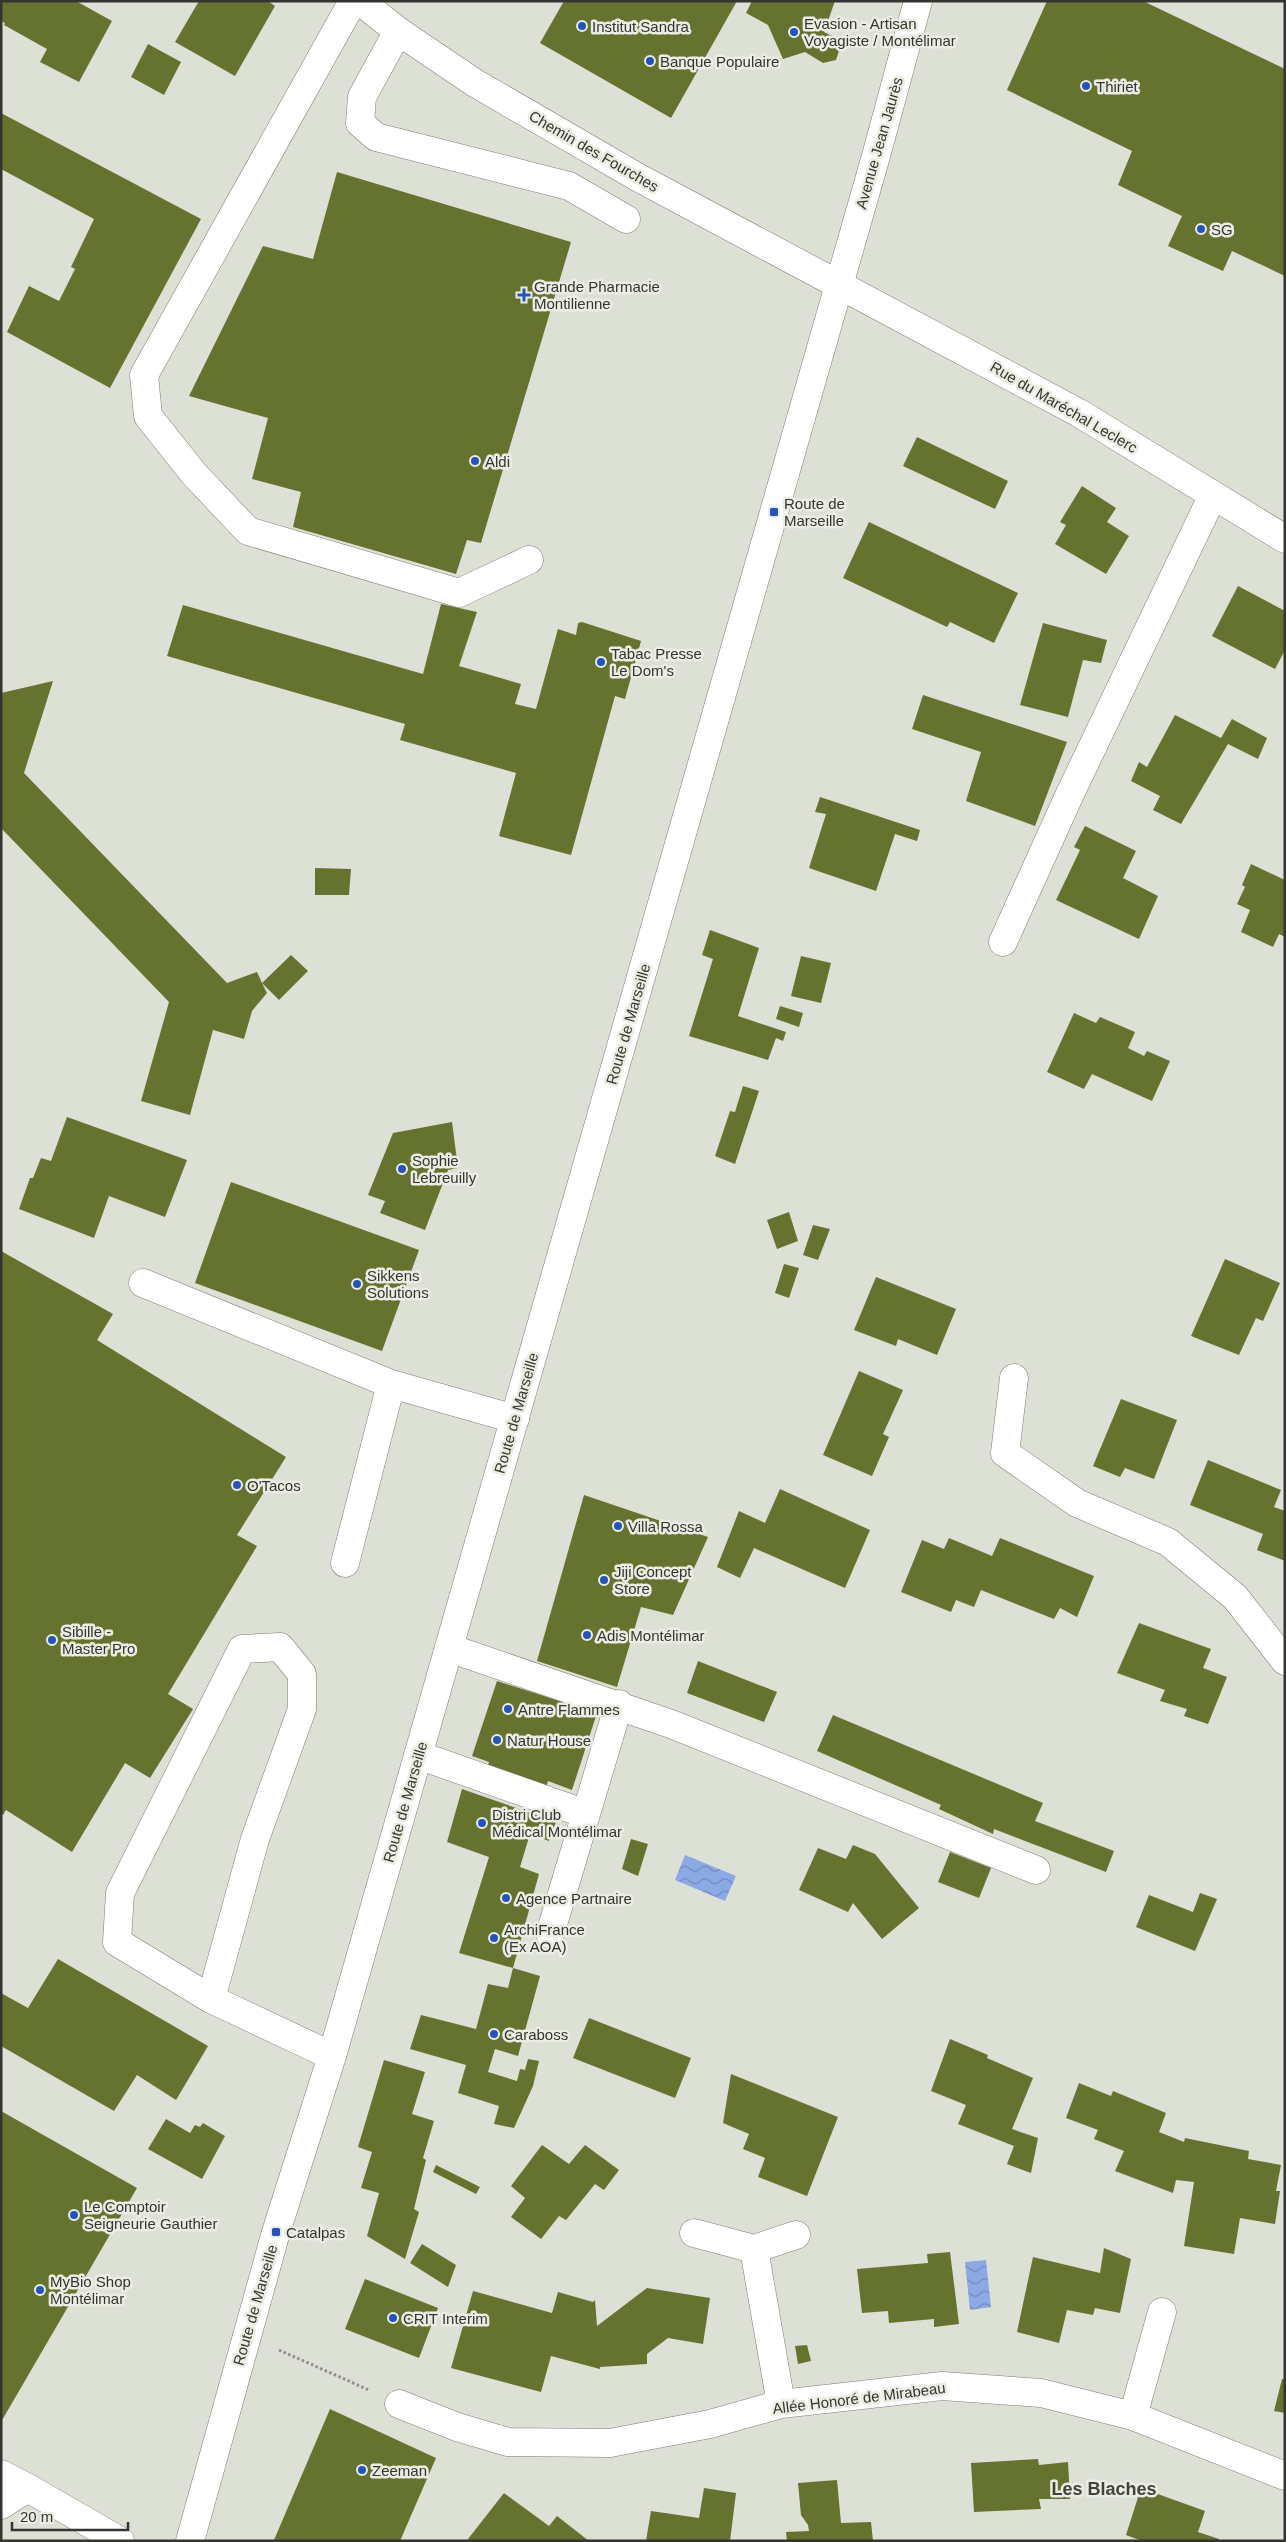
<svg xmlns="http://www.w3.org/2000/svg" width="1286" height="2542" viewBox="0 0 1286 2542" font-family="Arial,sans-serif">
<defs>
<pattern id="water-waves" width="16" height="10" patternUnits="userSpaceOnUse" patternTransform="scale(1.25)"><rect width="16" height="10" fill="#8ba9e5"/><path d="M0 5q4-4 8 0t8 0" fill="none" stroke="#728aba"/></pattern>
</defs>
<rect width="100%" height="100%" fill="#dde0d5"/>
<path fill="url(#water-waves)" d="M 685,1855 L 736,1876 L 725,1901 L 675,1880 Z
M 986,2260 L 991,2307 L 970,2310 L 965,2262 Z"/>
<path fill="#66732f" d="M 1,1 L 76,1 L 112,21 L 79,82 L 40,62 L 47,49 L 4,25 L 5,23 L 1,21 Z
M 199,1 L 268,1 L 275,6 L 235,76 L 175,42 Z
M 564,1 L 737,1 L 671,118 L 540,43 Z
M 752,1 L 835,1 L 824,32 L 842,41 L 836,60 L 823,63 L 805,52 L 783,59 L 768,25 L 746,13 Z
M 1047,1 L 1143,1 L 1285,69 L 1285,276 L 1232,251 L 1223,271 L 1168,246 L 1182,216 L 1118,185 L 1132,151 L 1007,90 Z
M 148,44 L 181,62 L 164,95 L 131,77 Z
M 1,113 L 201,219 L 110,388 L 7,332 L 29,286 L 59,301 L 75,269 L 71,267 L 94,219 L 1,169 Z
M 337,172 L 571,242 L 481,543 L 467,540 L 456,574 L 293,527 L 301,492 L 252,479 L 268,418 L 189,396 L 263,246 L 313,259 Z
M 917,437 L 1008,481 L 995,509 L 903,466 Z
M 1082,486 L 1116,508 L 1107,522 L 1129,536 L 1106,574 L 1055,544 L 1066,525 L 1060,522 Z
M 869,522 L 1018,593 L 994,643 L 950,622 L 947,627 L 843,578 Z
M 1238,586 L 1285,611 L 1285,650 L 1275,669 L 1212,636 Z
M 441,604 L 477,612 L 459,666 L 521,684 L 515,704 L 536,709 L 558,629 L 576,635 L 578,623 L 582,622 L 641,641 L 625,699 L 615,696 L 571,855 L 499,836 L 516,773 L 400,740 L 405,724 L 167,656 L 183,605 L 423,674 Z
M 1043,623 L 1107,640 L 1101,663 L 1083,660 L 1068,717 L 1020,705 Z
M 53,681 L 24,773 L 227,983 L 257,972 L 262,983 L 291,955 L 308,971 L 279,1000 L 262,983 L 267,993 L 252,1011 L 244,1039 L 213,1030 L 190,1115 L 141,1101 L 169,1002 L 1,828 L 1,693 Z
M 923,695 L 1067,742 L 1035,826 L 966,801 L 981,752 L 912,729 Z
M 1175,715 L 1221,738 L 1232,719 L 1267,738 L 1258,759 L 1228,744 L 1181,824 L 1153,810 L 1160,796 L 1131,781 L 1139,762 L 1147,767 Z
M 820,797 L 920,830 L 917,841 L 895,834 L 876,891 L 809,868 L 826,814 L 815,812 Z
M 1085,826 L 1136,851 L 1123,878 L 1158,896 L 1139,939 L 1056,900 L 1080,850 L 1074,847 Z
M 1251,864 L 1285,880 L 1285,937 L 1279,934 L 1273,947 L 1241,932 L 1250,910 L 1237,904 L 1245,887 L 1242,885 Z
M 315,868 L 351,869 L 349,895 L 315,895 Z
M 710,930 L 759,948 L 738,1016 L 786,1032 L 783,1041 L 776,1038 L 768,1060 L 689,1036 L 713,959 L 702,955 Z
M 801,956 L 831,963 L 821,1003 L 791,996 Z
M 780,1006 L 803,1013 L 799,1027 L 776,1019 Z
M 1074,1013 L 1096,1023 L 1100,1017 L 1135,1032 L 1128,1048 L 1144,1056 L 1147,1051 L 1170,1061 L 1152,1101 L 1092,1074 L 1084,1089 L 1047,1072 Z
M 743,1086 L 759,1091 L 735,1164 L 715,1156 L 730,1111 L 735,1112 Z
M 67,1117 L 187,1160 L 165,1217 L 109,1196 L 94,1238 L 19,1209 L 30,1178 L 33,1178 L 41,1158 L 51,1161 Z
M 452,1122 L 458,1168 L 448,1170 L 425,1230 L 380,1213 L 385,1201 L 368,1195 L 393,1133 Z
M 231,1182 L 419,1250 L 382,1351 L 195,1283 Z
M 789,1212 L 798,1241 L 777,1249 L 767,1220 Z
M 813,1225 L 830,1229 L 818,1260 L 803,1255 Z
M 1,1251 L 113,1314 L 97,1340 L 286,1457 L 237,1535 L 257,1546 L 168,1694 L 193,1709 L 150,1778 L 125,1763 L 72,1852 L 6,1810 L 3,1815 L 1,1814 Z
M 1225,1259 L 1280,1283 L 1263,1321 L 1256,1318 L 1239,1355 L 1191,1336 Z
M 784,1264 L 799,1268 L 789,1298 L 775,1293 Z
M 876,1277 L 956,1309 L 937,1355 L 898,1339 L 896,1346 L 854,1330 Z
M 859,1371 L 903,1390 L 883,1434 L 889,1437 L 872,1476 L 823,1455 Z
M 1121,1399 L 1177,1420 L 1154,1479 L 1125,1468 L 1120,1477 L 1093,1466 Z
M 1208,1460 L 1281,1490 L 1274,1507 L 1285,1511 L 1285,1561 L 1257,1550 L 1263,1534 L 1190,1505 Z
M 780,1489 L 870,1530 L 845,1588 L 754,1548 L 740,1578 L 717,1567 L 739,1511 L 765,1523 Z
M 584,1495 L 708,1537 L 673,1615 L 641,1607 L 617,1687 L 537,1661 Z
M 949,1538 L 992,1556 L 1000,1538 L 1094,1576 L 1077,1617 L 1060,1608 L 1054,1619 L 981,1590 L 974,1607 L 956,1600 L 951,1612 L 901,1592 L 922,1540 L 944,1549 Z
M 1139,1623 L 1211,1649 L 1203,1668 L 1227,1677 L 1208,1724 L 1184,1716 L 1187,1709 L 1160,1701 L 1165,1690 L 1117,1673 Z
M 698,1661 L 777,1692 L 764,1722 L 687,1693 Z
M 497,1681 L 597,1713 L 572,1790 L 548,1781 L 546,1788 L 487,1768 L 489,1762 L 472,1756 Z
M 833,1715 L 1043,1803 L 1035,1821 L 1114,1851 L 1106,1872 L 994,1829 L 993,1834 L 939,1809 L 941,1805 L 817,1751 Z
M 462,1789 L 556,1822 L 549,1841 L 530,1834 L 520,1867 L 539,1874 L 513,1968 L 459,1953 L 489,1857 L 447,1842 Z
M 631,1839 L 648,1844 L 638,1876 L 622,1869 Z
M 853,1845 L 875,1854 L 919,1908 L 882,1939 L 853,1903 L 848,1912 L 799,1890 L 818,1848 L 846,1859 Z
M 950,1852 L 991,1868 L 979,1898 L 938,1882 Z
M 1200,1893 L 1217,1899 L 1195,1951 L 1136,1927 L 1149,1895 L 1193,1912 Z
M 58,1959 L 208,2046 L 176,2100 L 137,2075 L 114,2111 L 1,2046 L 1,1993 L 28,2008 Z
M 513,1968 L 540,1976 L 518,2056 L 495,2049 L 488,2072 L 517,2081 L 520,2069 L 525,2070 L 528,2059 L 539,2061 L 533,2086 L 514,2128 L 494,2124 L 499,2106 L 458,2093 L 466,2065 L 410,2049 L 421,2015 L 476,2029 L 488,1984 L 508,1988 Z
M 589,2018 L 691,2058 L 675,2098 L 573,2058 Z
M 950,2039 L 988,2055 L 987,2058 L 1033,2078 L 1012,2129 L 1038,2138 L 1031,2173 L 1007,2164 L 1014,2146 L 958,2124 L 966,2105 L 931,2091 Z
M 384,2060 L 425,2072 L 412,2114 L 434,2121 L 423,2158 L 426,2160 L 414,2209 L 419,2212 L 405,2259 L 367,2236 L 379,2193 L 361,2188 L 372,2152 L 358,2147 Z
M 731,2074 L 838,2117 L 807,2196 L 758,2177 L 765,2158 L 743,2149 L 749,2134 L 723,2123 Z
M 1079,2083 L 1111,2096 L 1113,2091 L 1166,2113 L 1159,2132 L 1184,2142 L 1185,2138 L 1249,2151 L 1248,2159 L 1281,2165 L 1276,2191 L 1280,2191 L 1275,2224 L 1240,2218 L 1234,2254 L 1184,2246 L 1194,2182 L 1176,2180 L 1173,2193 L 1115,2171 L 1124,2151 L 1094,2139 L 1098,2130 L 1066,2118 Z
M 1,2111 L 137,2188 L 1,2422 Z
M 166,2119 L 190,2133 L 195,2125 L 200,2127 L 203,2123 L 225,2136 L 202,2179 L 148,2149 Z
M 542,2145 L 569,2164 L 585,2145 L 619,2170 L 604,2190 L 595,2184 L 566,2220 L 559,2216 L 541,2239 L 511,2217 L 525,2198 L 511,2186 Z
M 436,2165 L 480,2187 L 476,2194 L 433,2172 Z
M 422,2244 L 456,2265 L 448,2287 L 410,2263 Z
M 1104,2248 L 1131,2259 L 1120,2313 L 1095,2308 L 1093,2315 L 1067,2310 L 1059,2343 L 1017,2332 L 1033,2257 L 1100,2273 Z
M 950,2252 L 959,2324 L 934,2327 L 934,2319 L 889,2323 L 888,2311 L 862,2313 L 857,2269 L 928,2263 L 927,2254 Z
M 365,2279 L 438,2308 L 419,2358 L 345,2329 Z
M 647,2288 L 710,2298 L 703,2344 L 668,2338 L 647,2354 L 647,2364 L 600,2367 L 600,2369 L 551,2356 L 541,2392 L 451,2368 L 473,2291 L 552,2313 L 558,2292 L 593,2302 L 595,2300 L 597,2326 Z
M 807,2345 L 811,2361 L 798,2364 L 795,2346 Z
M 1282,2379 L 1285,2379 L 1285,2413 L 1274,2411 Z
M 330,2409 L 436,2458 L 400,2541 L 274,2540 Z
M 1038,2459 L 1039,2465 L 1068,2462 L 1070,2499 L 1039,2499 L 1041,2509 L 974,2512 L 971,2463 Z
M 837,2480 L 841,2523 L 871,2522 L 873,2541 L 787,2541 L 786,2532 L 809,2531 L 808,2525 L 801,2515 L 798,2483 Z
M 704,2488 L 736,2493 L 730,2541 L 646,2541 L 651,2511 L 699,2518 Z
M 1141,2488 L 1205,2511 L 1198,2532 L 1219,2539 L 1219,2541 L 1142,2541 L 1126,2535 Z
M 504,2493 L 549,2526 L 557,2516 L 589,2541 L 470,2541 L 468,2539 Z"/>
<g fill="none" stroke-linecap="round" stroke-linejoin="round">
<g stroke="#7d7f75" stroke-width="29">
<path id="minor" d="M 353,1 L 144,375 L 148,416 L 194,474 L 248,531 L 459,593 L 529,560
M 398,31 L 362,97 L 360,123 L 376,137 L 569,186 L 626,219
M 1003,942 L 1069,796 L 1213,495
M 143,1283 L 391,1384
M 1014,1378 L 1005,1453 L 1077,1503 L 1168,1542 L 1235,1597 L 1285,1661
M 345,1563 L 391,1384 L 515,1419
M 449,1648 L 671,1724 L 1036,1870
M 418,1755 L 586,1814
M 550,1934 L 619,1704
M 211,1999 L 255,1839 L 302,1709 L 302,1674 L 280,1647 L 242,1649 L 120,1893 L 117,1942 L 211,1999 L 332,2056
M 694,2233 L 754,2249 L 781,2404
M 754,2249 L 796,2235
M 399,2404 L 457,2427 L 508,2442 L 610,2443 L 710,2424 L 781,2404 L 942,2386 L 1041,2393 L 1133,2416 L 1285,2476
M 1133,2416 L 1162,2312
M 1,2474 L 28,2488
M 1,2505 L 28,2488 L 120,2541"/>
</g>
<g stroke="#7d7f75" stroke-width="29">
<path id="major" d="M 360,1 L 398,31 L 475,83 L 639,178 L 1079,413 L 1285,539
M 190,2541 L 276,2232 L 332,2056 L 876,156 L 918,1"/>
</g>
<path stroke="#8f9189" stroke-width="3" stroke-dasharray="2.5 2.5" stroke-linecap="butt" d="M 279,2350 L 369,2390"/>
<use href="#minor" stroke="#fff" stroke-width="28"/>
<use href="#major" stroke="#fff" stroke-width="28"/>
</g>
<g fill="#2452c0" stroke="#eaede2" stroke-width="2">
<circle cx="582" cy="26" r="5"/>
<circle cx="794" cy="32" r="5"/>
<circle cx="650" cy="61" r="5"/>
<circle cx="1086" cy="86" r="5"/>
<circle cx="1201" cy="229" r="5"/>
<path d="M521.5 287.5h5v5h5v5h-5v5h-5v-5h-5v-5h5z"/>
<circle cx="475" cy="461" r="5"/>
<rect x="769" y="507" width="10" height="10" rx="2.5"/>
<circle cx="601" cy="662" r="5"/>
<circle cx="402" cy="1169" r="5"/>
<circle cx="357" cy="1284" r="5"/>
<circle cx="237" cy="1485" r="5"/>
<circle cx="618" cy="1526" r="5"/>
<circle cx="604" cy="1580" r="5"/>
<circle cx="587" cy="1635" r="5"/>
<circle cx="52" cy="1640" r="5"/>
<circle cx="508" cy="1709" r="5"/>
<circle cx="497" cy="1740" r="5"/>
<circle cx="482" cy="1823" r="5"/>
<circle cx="506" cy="1898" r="5"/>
<circle cx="494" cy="1938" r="5"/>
<circle cx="494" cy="2034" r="5"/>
<circle cx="74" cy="2215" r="5"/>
<rect x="271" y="2227" width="10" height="10" rx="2.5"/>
<circle cx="40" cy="2290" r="5"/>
<circle cx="393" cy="2318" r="5"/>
<circle cx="362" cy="2470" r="5"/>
</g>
<g text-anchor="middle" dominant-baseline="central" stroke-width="5" stroke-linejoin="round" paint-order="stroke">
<g font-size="15" fill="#343531" stroke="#eaede2" text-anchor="start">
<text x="804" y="23">Evasion - Artisan<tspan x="804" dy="17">Voyagiste / Montélimar</tspan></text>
<text x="592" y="26">Institut Sandra</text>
<text x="660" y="61">Banque Populaire</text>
<text x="1096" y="86">Thiriet</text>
<text x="1211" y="229">SG</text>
<text x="534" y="286">Grande Pharmacie<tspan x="534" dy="17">Montilienne</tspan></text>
<text x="485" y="461">Aldi</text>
<text x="784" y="503">Route de<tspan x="784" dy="17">Marseille</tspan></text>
<text x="611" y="653">Tabac Presse<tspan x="611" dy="17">Le Dom's</tspan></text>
<text x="412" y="1160">Sophie<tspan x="412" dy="17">Lebreuilly</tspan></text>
<text x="367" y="1275">Sikkens<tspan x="367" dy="17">Solutions</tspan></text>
<text x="247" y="1485">O'Tacos</text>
<text x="628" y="1526">Villa Rossa</text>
<text x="614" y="1571">Jiji Concept<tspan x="614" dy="17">Store</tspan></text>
<text x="62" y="1631">Sibille -<tspan x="62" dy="17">Master Pro</tspan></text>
<text x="597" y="1635">Adis Montélimar</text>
<text x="518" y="1709">Antre Flammes</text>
<text x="507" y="1740">Natur House</text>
<text x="492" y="1814">Distri Club<tspan x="492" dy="17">Médical Montélimar</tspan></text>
<text x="516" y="1898">Agence Partnaire</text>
<text x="504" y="1929">ArchiFrance<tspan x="504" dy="17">(Ex AOA)</tspan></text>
<text x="504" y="2034">Caraboss</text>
<text x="84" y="2206">Le Comptoir<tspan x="84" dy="17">Seigneurie Gauthier</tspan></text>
<text x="286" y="2232">Catalpas</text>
<text x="50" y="2281">MyBio Shop<tspan x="50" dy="17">Montélimar</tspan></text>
<text x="403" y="2318">CRIT Interim</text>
<text x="372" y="2470">Zeeman</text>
</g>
<g font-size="15" fill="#343531" stroke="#eaede2">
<text transform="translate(879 143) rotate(-74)">Avenue Jean Jaurès</text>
<text transform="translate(594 151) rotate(30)">Chemin des Fourches</text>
<text transform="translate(1064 407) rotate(30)">Rue du Maréchal Leclerc</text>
<text transform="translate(628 1024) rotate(-74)">Route de Marseille</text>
<text transform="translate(516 1413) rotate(-74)">Route de Marseille</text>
<text transform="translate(405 1802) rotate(-74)">Route de Marseille</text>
<text transform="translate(255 2305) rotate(-74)">Route de Marseille</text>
<text transform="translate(859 2398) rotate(-7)">Allée Honoré de Mirabeau</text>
</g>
<g font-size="18" font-weight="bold" fill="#42443b" stroke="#eaede2">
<text x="1104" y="2489">Les Blaches</text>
</g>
</g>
<rect width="1286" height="2542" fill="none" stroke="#343531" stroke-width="5"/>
<path d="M12 2522v8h116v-8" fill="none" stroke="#343531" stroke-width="2.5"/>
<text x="20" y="2522" font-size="15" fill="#343531" stroke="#eaede2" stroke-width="4" paint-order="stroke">20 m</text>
</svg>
